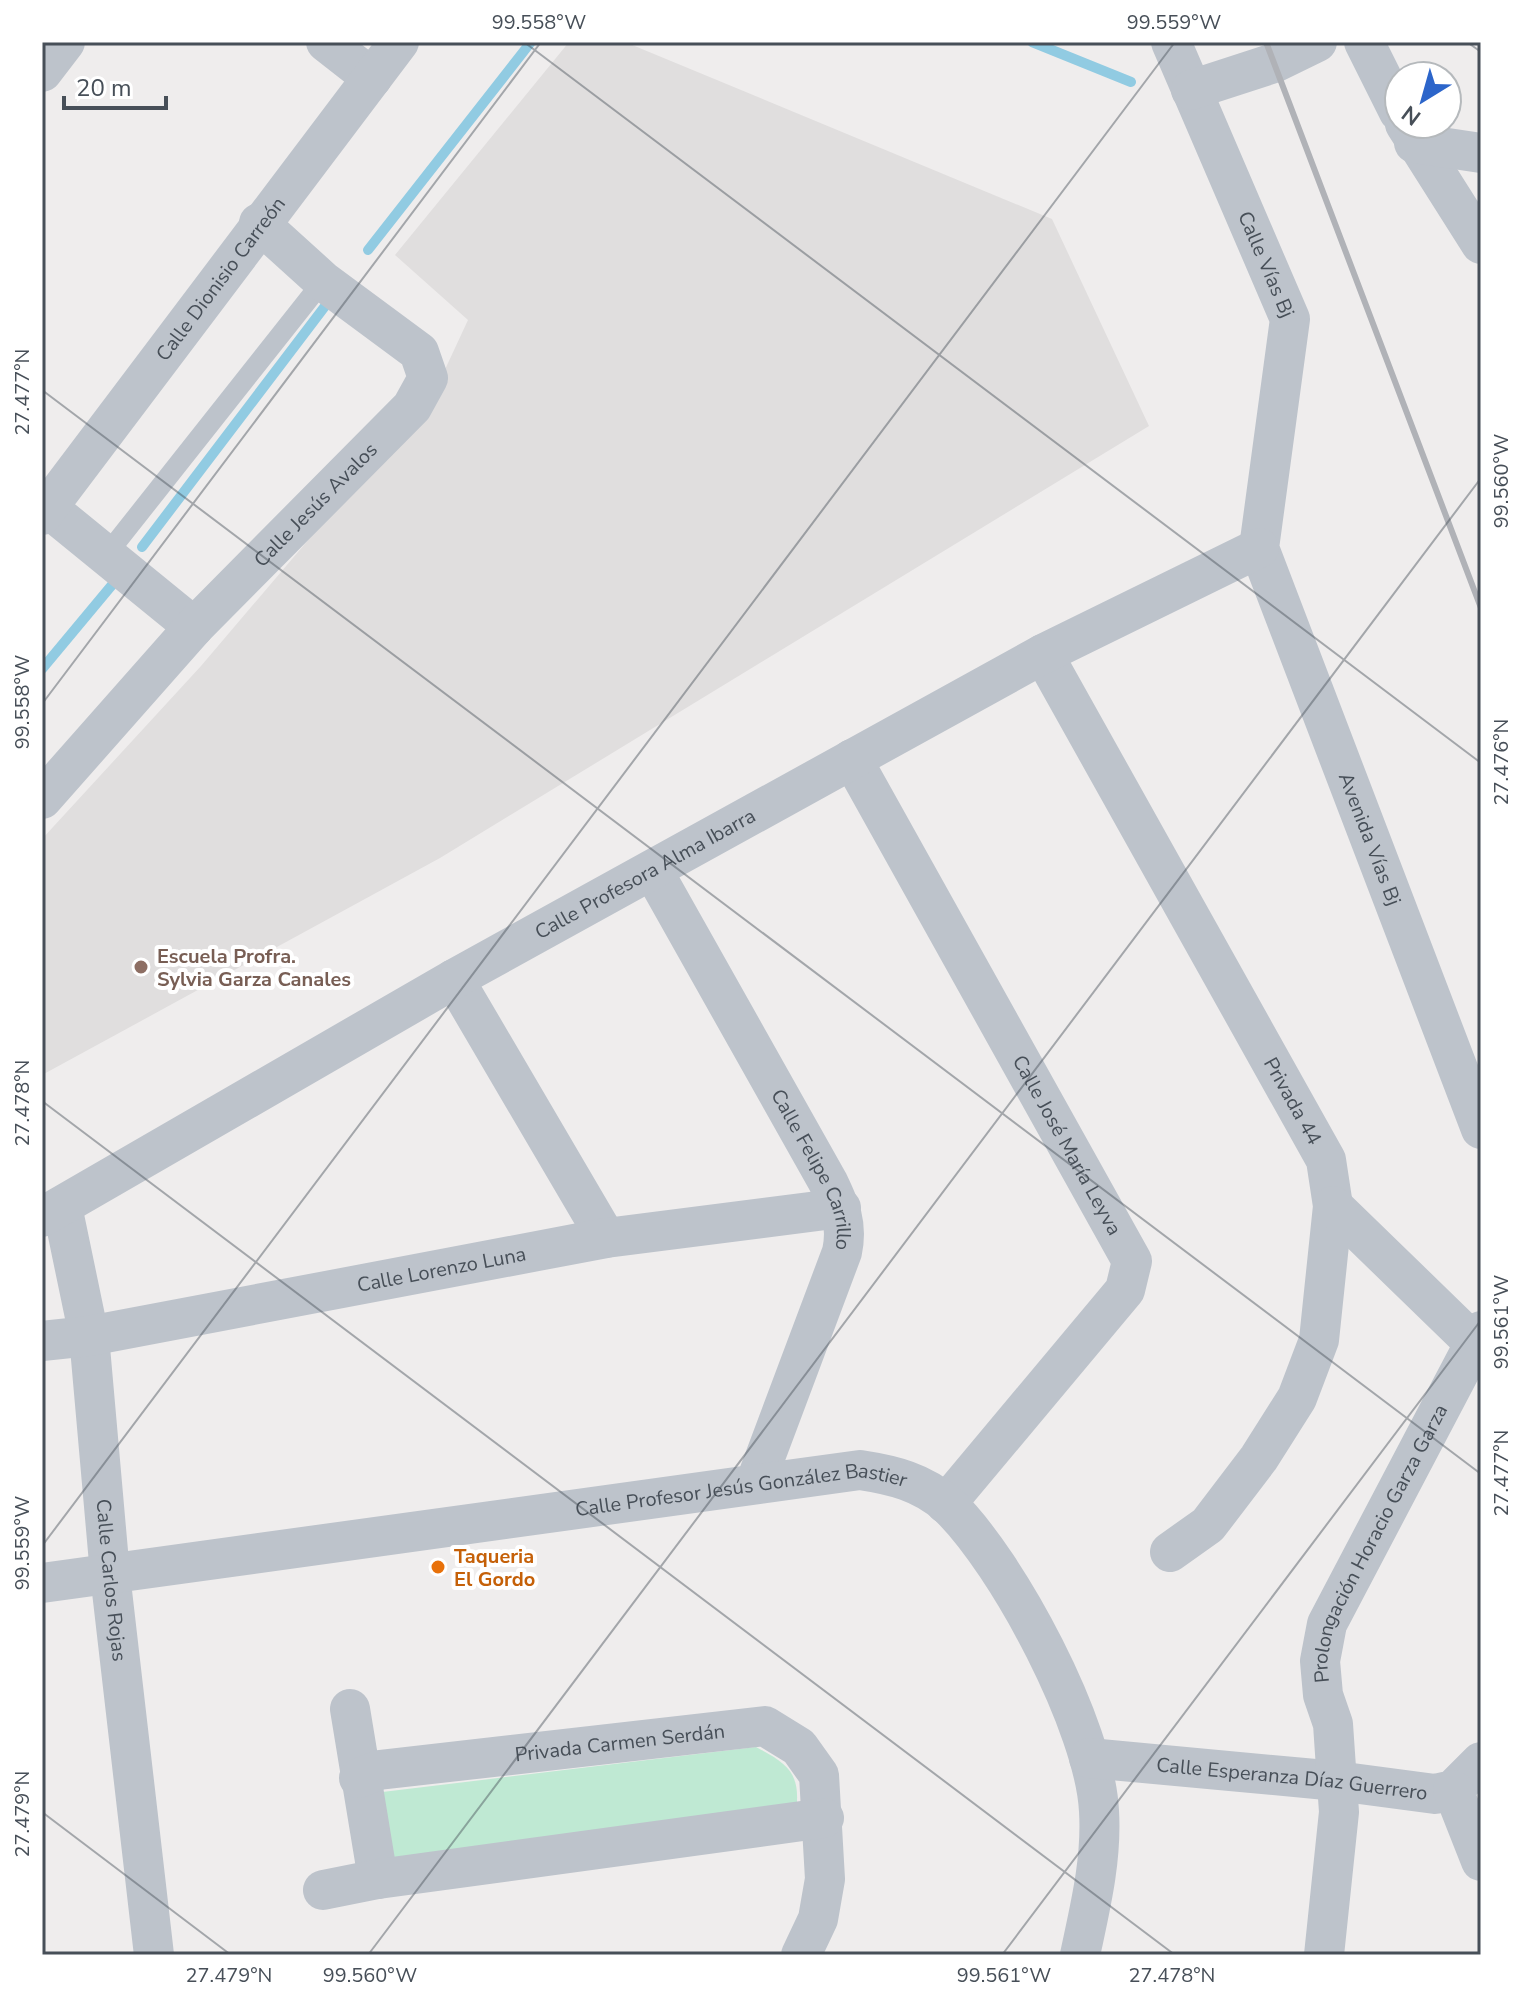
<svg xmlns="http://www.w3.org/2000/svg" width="1523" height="1997" viewBox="0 0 1523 1997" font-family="'Nunito Sans',sans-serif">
<rect width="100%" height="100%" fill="#efeded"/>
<path fill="#e0dede" d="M 569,42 L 625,42 L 1052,219 L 1149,426 L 440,858 L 42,1075 L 42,839 L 201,666 L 435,391 L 468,320 L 395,255 Z"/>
<path fill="#bfe9d3" d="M 756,1747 C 789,1764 801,1774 796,1812 L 390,1866 L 374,1793 Z"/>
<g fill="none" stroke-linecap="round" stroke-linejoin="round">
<path stroke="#91cbe2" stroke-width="10" d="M 1032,42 L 1131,82
M 368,250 L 531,42
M 142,547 L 332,297
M 42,669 L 112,585"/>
<path stroke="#bdc3cb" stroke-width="20" d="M 107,554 L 323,281"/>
<g stroke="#bdc3cb" stroke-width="40">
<path d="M 326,42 L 372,78"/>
<path id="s1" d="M 1171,42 L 1290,319 L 1259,548 L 1481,1129"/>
<path d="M 1364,42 L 1399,112"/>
<path d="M 42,72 L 65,42"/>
<path d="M 1191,90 L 1274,63 L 1317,42"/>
<path d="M 1405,124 L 1481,244"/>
<path d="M 1414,143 L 1481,153"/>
<path d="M 48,508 L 194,627"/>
<path id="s2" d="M 42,515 L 399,42"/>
<path id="s3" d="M 1043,654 L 1326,1160 L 1333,1206 L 1319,1340 L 1297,1398 L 1259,1458 L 1208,1525 L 1170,1552"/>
<path id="s4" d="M 852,759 L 1132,1261 L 1125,1290 L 946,1504"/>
<path id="s5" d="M 42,799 L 194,627 L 412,407 L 428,378 L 419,352 L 323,281 L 259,223"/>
<path id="s6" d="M 653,871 L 828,1182 C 840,1207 848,1224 842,1252 L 755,1484"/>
<path d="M 454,979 L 606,1238"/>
<path id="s7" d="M 62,1206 L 89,1336 L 110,1574 L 154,1955"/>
<path d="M 1333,1206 L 1474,1343"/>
<path id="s8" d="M 42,1217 L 454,979 L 1043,654 L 1259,548"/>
<path id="s9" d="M 42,1341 L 89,1336 L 606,1238 L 841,1208"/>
<path id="s10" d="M 42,1583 L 860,1470 C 893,1475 922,1482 948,1505 C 1008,1563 1095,1727 1099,1811 C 1102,1860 1090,1908 1080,1955"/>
<path d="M 350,1709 L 378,1879"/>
<path id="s11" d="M 1089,1758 L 1337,1781 L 1435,1794 L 1453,1790 L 1481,1762"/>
<path id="s12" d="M 359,1778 L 379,1770 L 765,1726 L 799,1747 L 819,1775 L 825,1879 L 818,1919 L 801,1955"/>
<path d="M 1453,1790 L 1481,1861"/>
<path d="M 323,1890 L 378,1879 L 824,1818"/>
<path id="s13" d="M 1324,1955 L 1339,1812 L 1333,1724 L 1323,1695 L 1320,1661 L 1327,1624 L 1481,1331"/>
</g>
<path stroke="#b0b2b7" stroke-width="6" d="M 1266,42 L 1481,608"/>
</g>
<path fill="none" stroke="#474f58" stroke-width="2" stroke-opacity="0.45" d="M 524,42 L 1481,763M 1467,42 L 1481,52M 42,390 L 1481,1474M 42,704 L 541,42M 42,1101 L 1175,1955M 42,1546 L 1175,42M 42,1812 L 231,1955M 368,1955 L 1481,478M 1002,1955 L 1481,1320"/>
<circle fill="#8d6e63" stroke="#fff" stroke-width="3" cx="141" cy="967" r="8"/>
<circle fill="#e8710a" stroke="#fff" stroke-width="3" cx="438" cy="1567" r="8"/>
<g text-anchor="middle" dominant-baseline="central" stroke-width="8" stroke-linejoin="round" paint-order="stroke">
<g font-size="20" fill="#474f58" stroke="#fff">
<text stroke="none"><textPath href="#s1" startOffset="242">Calle Vías Bj</textPath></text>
<text stroke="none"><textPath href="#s2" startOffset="296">Calle Dionisio Carreón</textPath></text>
<text stroke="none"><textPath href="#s5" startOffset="402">Calle Jesús Avalos</textPath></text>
<text stroke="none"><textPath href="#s1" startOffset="844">Avenida Vías Bj</textPath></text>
<text stroke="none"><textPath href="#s8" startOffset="694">Calle Profesora Alma Ibarra</textPath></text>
<text stroke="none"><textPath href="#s3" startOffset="512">Privada 44</textPath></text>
<text stroke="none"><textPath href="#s4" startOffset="442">Calle José María Leyva</textPath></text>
<text stroke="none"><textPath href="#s6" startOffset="340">Calle Felipe Carrillo</textPath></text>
<text stroke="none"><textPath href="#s9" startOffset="406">Calle Lorenzo Luna</textPath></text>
<text stroke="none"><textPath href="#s10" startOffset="706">Calle Profesor Jesús González Bastier</textPath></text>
<text stroke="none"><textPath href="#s13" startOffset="428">Prolongación Horacio Garza Garza</textPath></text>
<text stroke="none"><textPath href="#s7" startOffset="378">Calle Carlos Rojas</textPath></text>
<text stroke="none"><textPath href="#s12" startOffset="264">Privada Carmen Serdán</textPath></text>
<text stroke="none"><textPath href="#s11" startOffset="204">Calle Esperanza Díaz Guerrero</textPath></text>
</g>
<g font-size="20" font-weight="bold" fill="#785e54" stroke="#fff" text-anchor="start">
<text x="157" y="956">Escuela Profra.<tspan x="157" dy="23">Sylvia Garza Canales</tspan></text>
</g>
<g font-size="20" font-weight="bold" fill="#c56008" stroke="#fff" text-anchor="start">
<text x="454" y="1556">Taqueria<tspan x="454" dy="23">El Gordo</tspan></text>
</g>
</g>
<rect width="1523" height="1997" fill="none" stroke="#ffffff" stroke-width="88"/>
<g transform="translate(1423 100) rotate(217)"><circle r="38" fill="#ffffff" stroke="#b5b9bc" stroke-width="2"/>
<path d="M0-6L14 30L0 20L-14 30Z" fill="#2c65ca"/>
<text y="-12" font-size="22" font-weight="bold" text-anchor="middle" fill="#474f58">N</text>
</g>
<path d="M64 96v12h102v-12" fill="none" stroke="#474f58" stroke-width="4"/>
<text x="76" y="96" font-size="24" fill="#474f58" stroke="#ffffff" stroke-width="6" paint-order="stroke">20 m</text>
<rect x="44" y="44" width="1435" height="1909" fill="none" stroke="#474f58" stroke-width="3"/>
<g font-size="20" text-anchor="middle" fill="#474f58">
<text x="539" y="29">99.558°W</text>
<text x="1174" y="29">99.559°W</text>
<text transform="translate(22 392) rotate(-90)" y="7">27.477°N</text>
<text transform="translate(1501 481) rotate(-90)" y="7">99.560°W</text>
<text transform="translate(22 702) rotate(-90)" y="7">99.558°W</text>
<text transform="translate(1501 762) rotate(-90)" y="7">27.476°N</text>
<text transform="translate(22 1103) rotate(-90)" y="7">27.478°N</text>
<text transform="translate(1501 1322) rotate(-90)" y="7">99.561°W</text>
<text transform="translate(1501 1473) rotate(-90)" y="7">27.477°N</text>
<text transform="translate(22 1543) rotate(-90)" y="7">99.559°W</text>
<text transform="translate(22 1814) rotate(-90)" y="7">27.479°N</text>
<text x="229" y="1982">27.479°N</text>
<text x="370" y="1982">99.560°W</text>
<text x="1004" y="1982">99.561°W</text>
<text x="1172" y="1982">27.478°N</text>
</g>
</svg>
